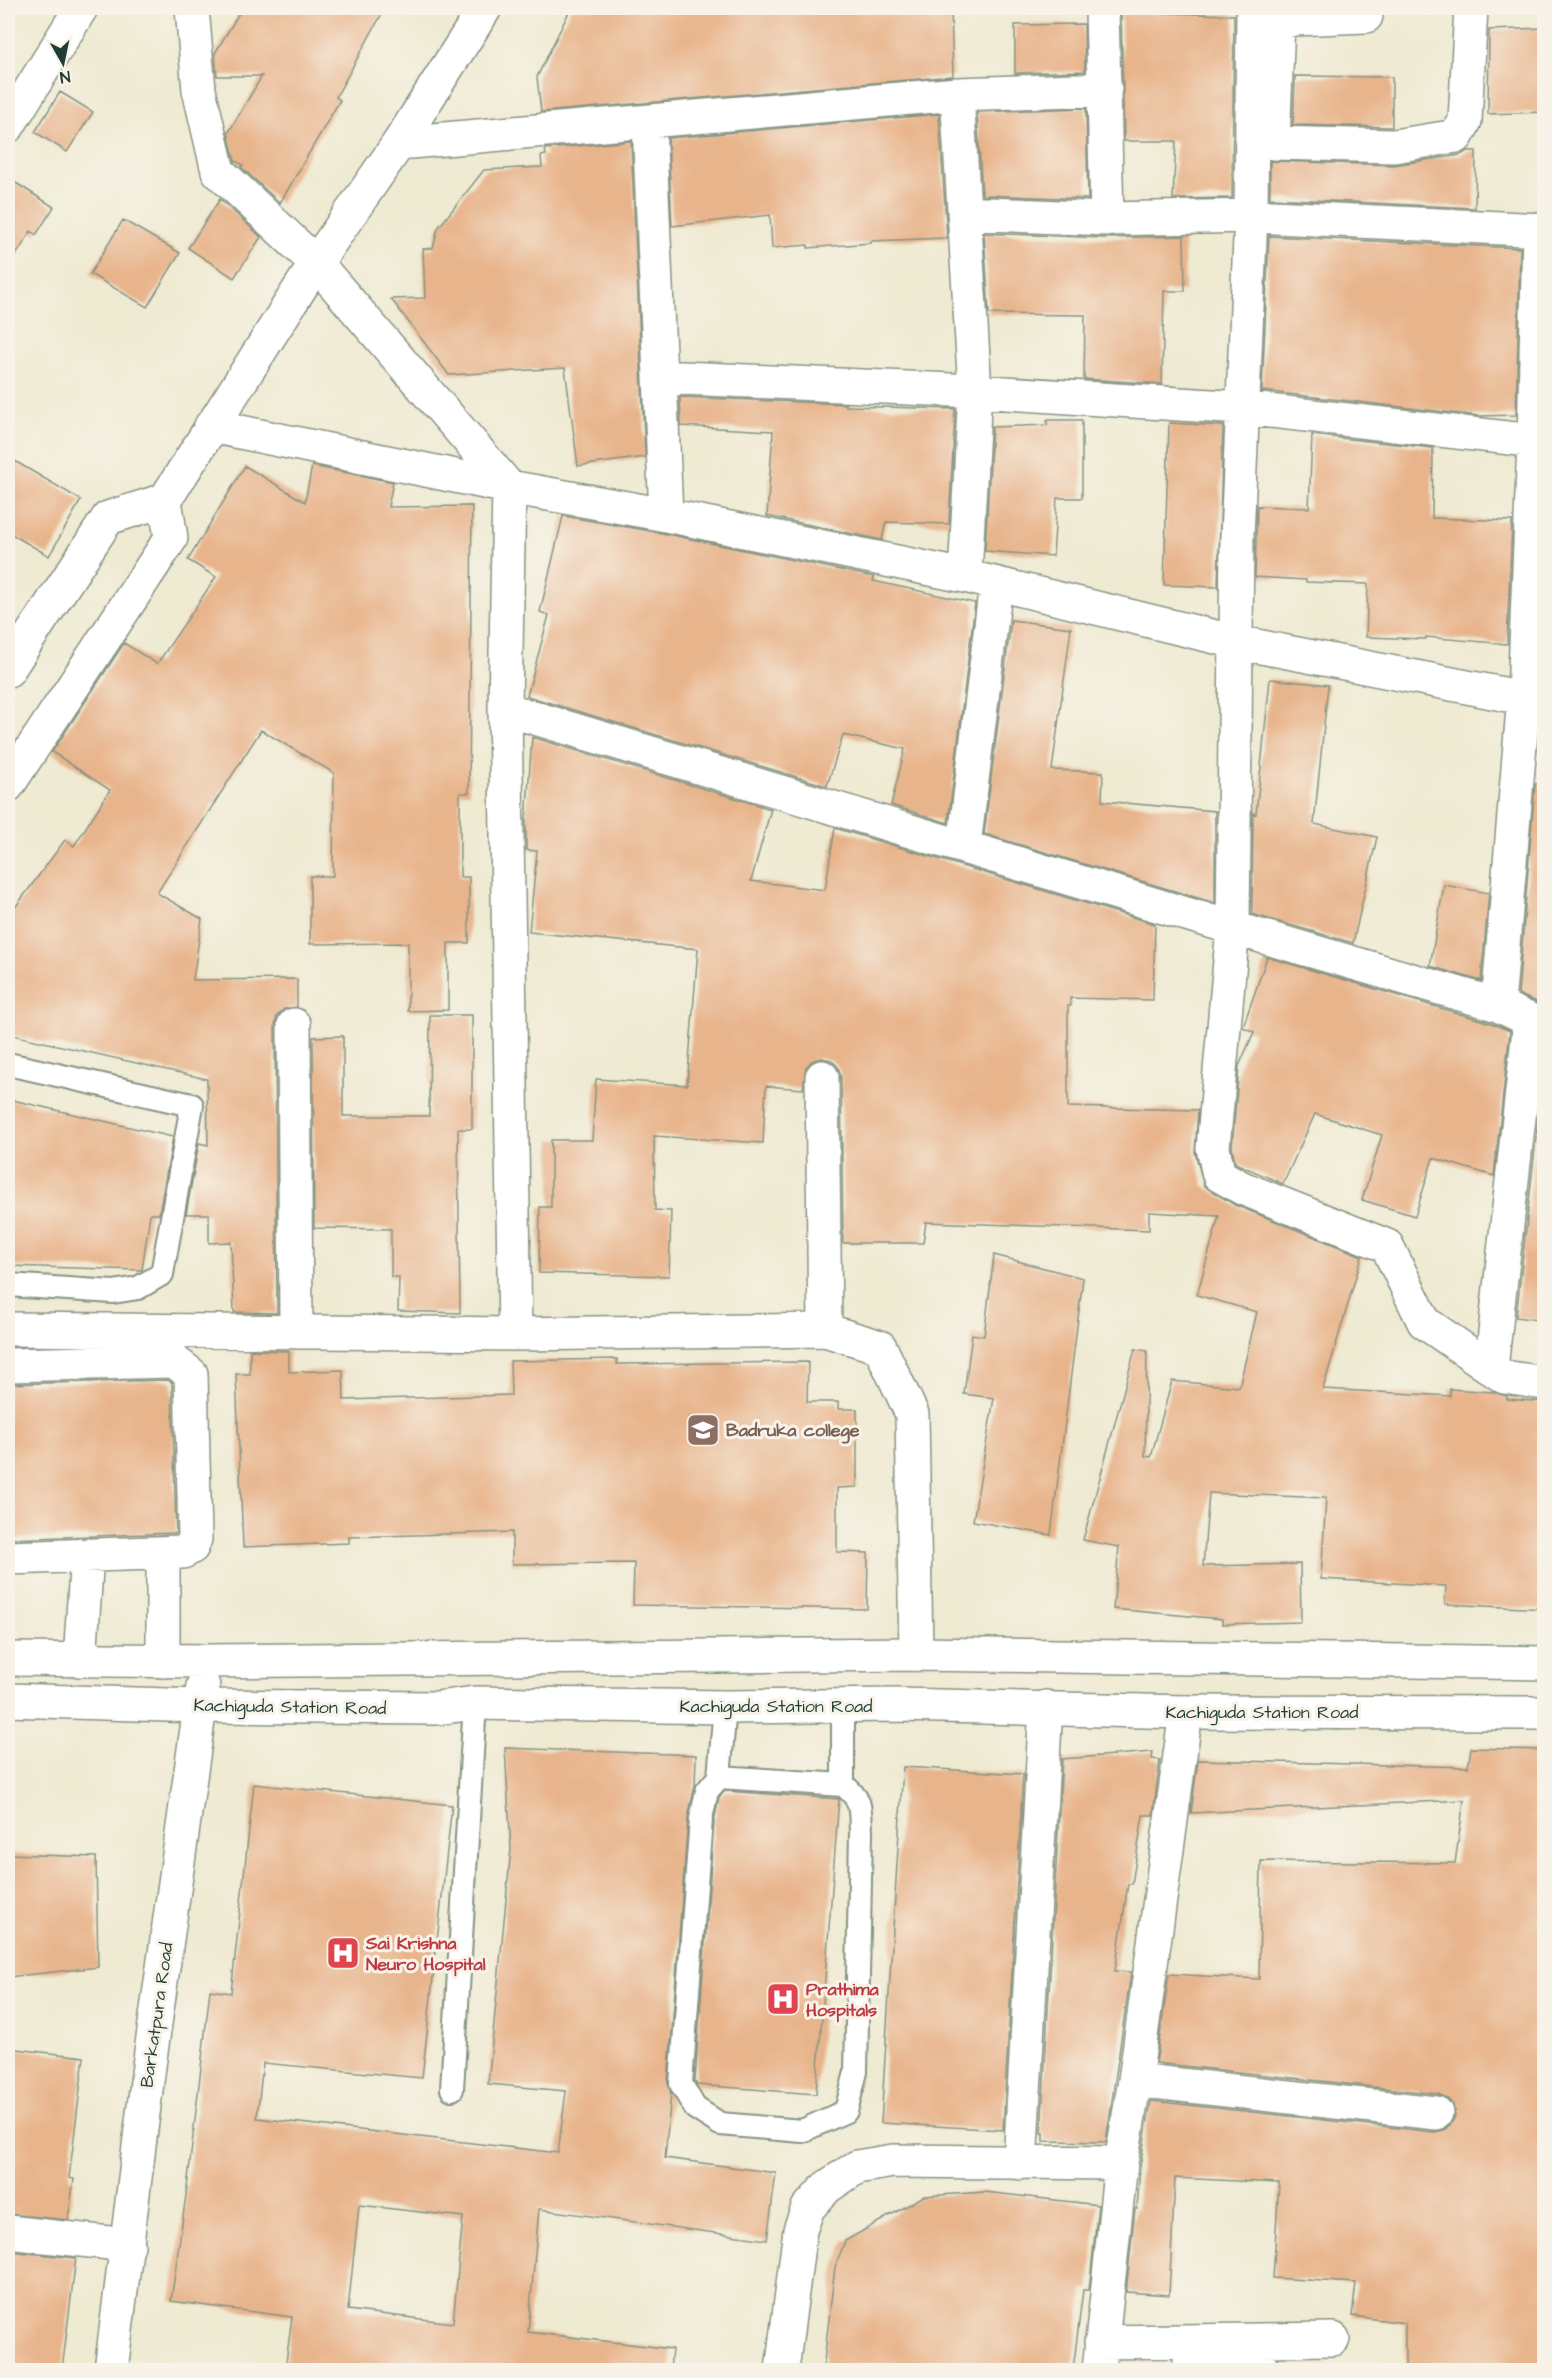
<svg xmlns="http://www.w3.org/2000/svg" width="1552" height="2378" viewBox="0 0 1552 2378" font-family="'Architects Daughter',sans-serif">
<rect width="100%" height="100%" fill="#f7f3e8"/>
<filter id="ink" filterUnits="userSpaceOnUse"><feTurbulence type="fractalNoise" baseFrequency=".0167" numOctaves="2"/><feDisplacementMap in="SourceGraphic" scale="12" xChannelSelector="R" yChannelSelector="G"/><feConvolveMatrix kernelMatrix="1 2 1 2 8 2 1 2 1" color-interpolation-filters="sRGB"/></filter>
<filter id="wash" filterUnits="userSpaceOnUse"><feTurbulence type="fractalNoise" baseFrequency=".008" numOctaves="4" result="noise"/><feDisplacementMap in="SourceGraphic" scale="24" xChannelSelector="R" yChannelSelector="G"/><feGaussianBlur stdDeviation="1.35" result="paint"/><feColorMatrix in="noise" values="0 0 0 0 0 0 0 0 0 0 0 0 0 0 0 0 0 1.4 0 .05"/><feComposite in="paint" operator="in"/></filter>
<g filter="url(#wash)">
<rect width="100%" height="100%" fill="#efead2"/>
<g id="blocks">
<path fill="#e8b48b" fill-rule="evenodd" d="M 242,8 L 385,8 L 336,97 L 340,100 L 280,203 L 241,167 L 243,165 L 235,161 L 228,133 L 262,76 L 217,76 L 215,53 Z
M 571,8 L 857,8 L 857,12 L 951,8 L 953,76 L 541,112 L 537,77 Z
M 1121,12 L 1234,15 L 1232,198 L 1173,199 L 1176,141 L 1124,141 Z
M 1084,24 L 1085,71 L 1015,73 L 1015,25 Z
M 1545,28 L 1545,112 L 1488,114 L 1489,30 Z
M 1295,76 L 1392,77 L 1392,127 L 1293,125 Z
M 60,92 L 93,112 L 67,152 L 35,132 Z
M 1086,108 L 1088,199 L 982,195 L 977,112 Z
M 939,114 L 947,238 L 871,241 L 871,243 L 808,248 L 808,245 L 772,248 L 770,215 L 672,226 L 668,138 Z
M 631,141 L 645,457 L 578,466 L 565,368 L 449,375 L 391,299 L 425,298 L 423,249 L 433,248 L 438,228 L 484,170 L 542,167 L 541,156 L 546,155 L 545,149 Z
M 1468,151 L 1476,151 L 1475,208 L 1270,198 L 1270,161 L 1394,165 L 1460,155 Z
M 8,178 L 54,207 L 36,235 L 31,231 L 8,268 Z
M 220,199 L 261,237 L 234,278 L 188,248 Z
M 123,220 L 180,253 L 147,307 L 90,274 Z
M 984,233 L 1106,238 L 1184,236 L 1185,291 L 1164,291 L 1162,384 L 1084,379 L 1085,315 L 989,314 Z
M 1269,236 L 1520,248 L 1516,415 L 1479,416 L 1262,391 Z
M 680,397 L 846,404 L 846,406 L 955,409 L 949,524 L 886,522 L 882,540 L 767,516 L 773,431 L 681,426 Z
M 1047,420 L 1082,420 L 1082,498 L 1057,498 L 1053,556 L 985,551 L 992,427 L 1047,425 Z
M 1169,423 L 1223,426 L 1218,587 L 1164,585 Z
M 1312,435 L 1433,448 L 1432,518 L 1512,521 L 1507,644 L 1426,637 L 1426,639 L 1366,637 L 1368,584 L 1306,582 L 1306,580 L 1255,577 L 1257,506 L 1309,508 Z
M 8,457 L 81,500 L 49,556 L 8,532 Z
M 245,466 L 305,502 L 312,466 L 393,482 L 388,507 L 472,506 L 469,793 L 460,793 L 460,877 L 469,877 L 469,943 L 448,943 L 448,1010 L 408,1011 L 408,943 L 310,944 L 310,876 L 333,876 L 334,773 L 261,730 L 157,893 L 202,919 L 193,980 L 297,979 L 297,1007 L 284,1009 L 277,1016 L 275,1025 L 277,1313 L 234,1312 L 231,1242 L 209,1243 L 209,1214 L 186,1214 L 199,1143 L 208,1145 L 207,1079 L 8,1034 L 8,917 L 65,840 L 74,846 L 110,790 L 52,752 L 124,643 L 157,664 L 216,577 L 188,560 Z
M 563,516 L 662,533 L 874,577 L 873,581 L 975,603 L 948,823 L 891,805 L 905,749 L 843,735 L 827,786 L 527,696 L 549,615 L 540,612 Z
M 1011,620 L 1071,628 L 1052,770 L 1103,772 L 1102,801 L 1215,811 L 1215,903 L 984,834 Z
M 1270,679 L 1328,685 L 1314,824 L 1377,837 L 1353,943 L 1252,914 L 1253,813 L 1256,814 Z
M 532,737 L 771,809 L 751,881 L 825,890 L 835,828 L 1155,924 L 1153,1000 L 1070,998 L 1071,1006 L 1068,1006 L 1068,1107 L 1198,1110 L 1195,1152 L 1204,1186 L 1235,1205 L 1362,1256 L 1323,1389 L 1450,1396 L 1450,1389 L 1493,1392 L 1507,1396 L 1507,1399 L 1545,1402 L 1545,1609 L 1445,1604 L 1446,1586 L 1321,1579 L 1326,1498 L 1209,1493 L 1203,1566 L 1300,1564 L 1301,1622 L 1222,1624 L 1222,1619 L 1113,1609 L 1119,1547 L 1083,1540 L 1135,1349 L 1147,1351 L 1145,1456 L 1151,1457 L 1172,1381 L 1239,1387 L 1257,1312 L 1197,1295 L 1219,1216 L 1149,1212 L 1149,1230 L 926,1222 L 923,1243 L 843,1243 L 841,1077 L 838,1067 L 831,1060 L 821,1058 L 812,1061 L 806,1067 L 803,1089 L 766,1086 L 763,1143 L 654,1136 L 655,1210 L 671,1211 L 669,1276 L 539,1273 L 540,1207 L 551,1207 L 551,1140 L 592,1140 L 596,1079 L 687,1085 L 698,949 L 529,932 L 537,851 L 526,850 L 526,820 Z
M 1535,784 L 1545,785 L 1545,1009 L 1538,1003 L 1518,994 Z
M 1444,885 L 1489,893 L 1481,981 L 1430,966 Z
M 1267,957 L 1491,1023 L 1510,1031 L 1494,1176 L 1433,1158 L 1415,1216 L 1362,1200 L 1382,1135 L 1315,1114 L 1283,1184 L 1235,1163 L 1232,1147 L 1239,1066 L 1254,1032 L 1243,1027 Z
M 430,1015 L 472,1015 L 472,1129 L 458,1129 L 460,1313 L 398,1311 L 399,1277 L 391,1277 L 391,1229 L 314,1228 L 313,1037 L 343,1036 L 343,1116 L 429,1116 Z
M 1545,1059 L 1545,1321 L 1516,1317 Z
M 8,1099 L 173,1137 L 159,1214 L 150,1214 L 142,1270 L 8,1266 Z
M 994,1255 L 1083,1278 L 1051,1535 L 973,1521 L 994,1398 L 964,1394 L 972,1334 L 984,1336 Z
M 250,1350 L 289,1351 L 289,1372 L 343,1370 L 344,1400 L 511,1395 L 510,1361 L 617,1359 L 617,1364 L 808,1362 L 807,1402 L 838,1402 L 838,1409 L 857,1409 L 857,1487 L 837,1488 L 837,1552 L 868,1553 L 867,1609 L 633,1605 L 634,1563 L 512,1564 L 512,1532 L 349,1537 L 349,1543 L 243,1547 L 236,1374 L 250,1374 Z
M 168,1380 L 172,1383 L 176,1533 L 8,1539 L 8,1384 Z
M 505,1748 L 696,1755 L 695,1786 L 688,1818 L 668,2083 L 671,2093 L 665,2158 L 776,2173 L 767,2240 L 539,2209 L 528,2332 L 672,2349 L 670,2370 L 409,2370 L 361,2365 L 361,2370 L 285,2370 L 292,2317 L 171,2301 L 187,2188 L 210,1990 L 231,1993 L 254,1784 L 452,1805 L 422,2078 L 263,2063 L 257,2118 L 558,2153 L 566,2091 L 488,2084 L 511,1849 ZM 359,2205 L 463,2217 L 453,2323 L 348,2310 Z
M 1471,1748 L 1545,1750 L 1545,2370 L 1405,2370 L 1405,2323 L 1352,2316 L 1356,2283 L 1273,2278 L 1279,2183 L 1175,2178 L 1169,2295 L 1126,2292 L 1135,2209 L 1137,2209 L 1140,2166 L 1151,2101 L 1434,2132 L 1444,2130 L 1451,2124 L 1455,2116 L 1453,2105 L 1447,2098 L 1438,2094 L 1156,2063 L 1169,1974 L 1259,1979 L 1261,1861 L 1455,1863 L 1464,1800 L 1191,1813 L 1198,1760 L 1468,1767 Z
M 1153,1752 L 1152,1759 L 1160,1760 L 1153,1815 L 1143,1815 L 1132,1884 L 1128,1884 L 1115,1971 L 1131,1972 L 1106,2142 L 1044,2141 L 1044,2133 L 1041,2133 L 1062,1759 Z
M 903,1767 L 1023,1774 L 1003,2130 L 881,2123 Z
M 725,1791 L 839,1799 L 816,2094 L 697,2085 L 695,2081 L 714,1821 L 719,1797 Z
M 8,1854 L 96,1857 L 98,1967 L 8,1977 Z
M 8,2048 L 84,2057 L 69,2178 L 74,2179 L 68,2220 L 8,2214 Z
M 985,2192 L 1098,2205 L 1089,2290 L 1083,2290 L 1073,2370 L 823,2370 L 835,2267 L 845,2241 L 924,2196 Z
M 8,2251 L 76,2258 L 62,2370 L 8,2369 Z"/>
</g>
</g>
<g filter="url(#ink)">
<use href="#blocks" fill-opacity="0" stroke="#879483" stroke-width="1.5"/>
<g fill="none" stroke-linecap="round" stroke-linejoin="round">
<g stroke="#879483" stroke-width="26">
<path id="service" d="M 8,1064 L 192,1105 L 162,1274 L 138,1288 L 113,1292 L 8,1285
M 719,1777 L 843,1785 C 863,1800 860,1809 861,1833 L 856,2072 L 846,2111 L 802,2131 L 720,2124 L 695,2108 L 681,2084 L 701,1819 L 707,1791 L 719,1777 L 725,1707
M 843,1785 L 843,1705
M 452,2089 L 475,1703"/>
</g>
<g stroke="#879483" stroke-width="36">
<path id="minor" d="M 192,8 L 199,90 L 218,171 L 316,263 L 509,487 L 505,709 L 515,1334
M 1102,8 L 1107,219
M 1253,8 L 1251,216 L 1237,537 L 1233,928 L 1213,1148 L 1219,1175 L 1242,1188 L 1387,1246 L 1424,1322 L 1504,1377 L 1544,1383
M 1366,8 L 1366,16 L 1294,19 L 1278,23 L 1273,143 L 1394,146 L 1457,136 L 1465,121 L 1471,8
M 957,94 L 975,391 L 965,576
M 649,123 L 666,515
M 8,126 L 81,8
M 399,143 L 957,94 L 1105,89
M 964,213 L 1107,219 L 1251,216 L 1544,230
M 660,377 L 975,391 L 1243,408 L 1544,442
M 211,426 L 509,487 L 666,515 L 965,576 L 1236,642 L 1544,702
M 505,709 L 1233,928 L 1498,1005
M 964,846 L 996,584
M 294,1025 L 296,1332
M 822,1077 L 825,1330
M 8,1329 L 515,1334 L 825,1330 L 880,1347 L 912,1414 L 916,1654
M 8,1365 L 174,1361 L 191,1374 L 195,1539 L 192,1547 L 183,1552 L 8,1558
M 1491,1368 L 1530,1020 L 1498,1005 L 1524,697 L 1534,442 L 1539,229
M 163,1553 L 163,1661
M 80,1660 L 87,1555
M 1135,2080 L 1436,2113
M 1020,2163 L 1046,1707
M 8,2232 L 128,2245
M 1101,2342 L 1333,2339
M 1190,2361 L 1256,2364 L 1264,2370
M 782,2370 L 800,2230 L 808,2208 L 827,2187 L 857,2167 L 893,2161 L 1121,2163
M 1099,2370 L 1121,2163 L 1135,2080 L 1186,1712"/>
</g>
<g stroke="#879483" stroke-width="36">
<path id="secondary" d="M 8,670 L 108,518 L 165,500 L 316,263 L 399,143 L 485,8
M 8,785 L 171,538 L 165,500
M 8,1659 L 207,1661 L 916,1654 L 1544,1663
M 8,1700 L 200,1706 L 437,1708 L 475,1703 L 725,1707 L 897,1705 L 1186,1712 L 1544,1713
M 111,2370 L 149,2066 L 203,1686"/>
</g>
<use href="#service" stroke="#fff" stroke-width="22"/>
<use href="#minor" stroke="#fff" stroke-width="33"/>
<use href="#secondary" stroke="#fff" stroke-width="33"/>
</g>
</g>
<defs>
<g id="university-square" transform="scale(1.725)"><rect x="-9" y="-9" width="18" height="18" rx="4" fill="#8d6e63" stroke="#f7f3e8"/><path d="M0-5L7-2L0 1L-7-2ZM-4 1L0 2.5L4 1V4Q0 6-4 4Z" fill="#fff"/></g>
<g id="hospital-square" transform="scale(1.725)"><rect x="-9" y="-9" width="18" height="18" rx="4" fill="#e0444e" stroke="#f7f3e8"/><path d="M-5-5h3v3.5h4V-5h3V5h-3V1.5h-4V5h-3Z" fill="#fff"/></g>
</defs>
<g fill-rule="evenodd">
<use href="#university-square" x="703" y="1430"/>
<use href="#hospital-square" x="343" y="1953"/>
<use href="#hospital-square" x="783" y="1999"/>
</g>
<g text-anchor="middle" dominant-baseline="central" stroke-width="6" stroke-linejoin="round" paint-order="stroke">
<g font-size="18" font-weight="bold" fill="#785e54" stroke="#f7f3e8" text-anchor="start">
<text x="726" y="1430">Badruka college</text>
</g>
<g font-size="18" fill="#1f3d34" stroke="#f7f3e8">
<text x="776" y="1706">Kachiguda Station Road</text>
<text transform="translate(290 1707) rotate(1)">Kachiguda Station Road</text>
<text x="1262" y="1712">Kachiguda Station Road</text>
<text transform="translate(157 2015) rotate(-82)">Barkatpura Road</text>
</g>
<g font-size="18" font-weight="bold" fill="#be3a42" stroke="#f7f3e8" text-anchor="start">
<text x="366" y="1943">Sai Krishna<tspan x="366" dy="21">Neuro Hospital</tspan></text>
<text x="806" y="1989">Prathima<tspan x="806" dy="21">Hospitals</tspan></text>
</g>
</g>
<rect width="1552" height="2378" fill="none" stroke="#f7f3e8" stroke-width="30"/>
<g transform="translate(63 63) rotate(171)" stroke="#f7f3e8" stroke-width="4.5" paint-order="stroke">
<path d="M0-4.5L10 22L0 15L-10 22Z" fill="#1f3d34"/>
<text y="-9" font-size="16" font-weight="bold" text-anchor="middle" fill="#1f3d34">N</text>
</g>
</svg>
